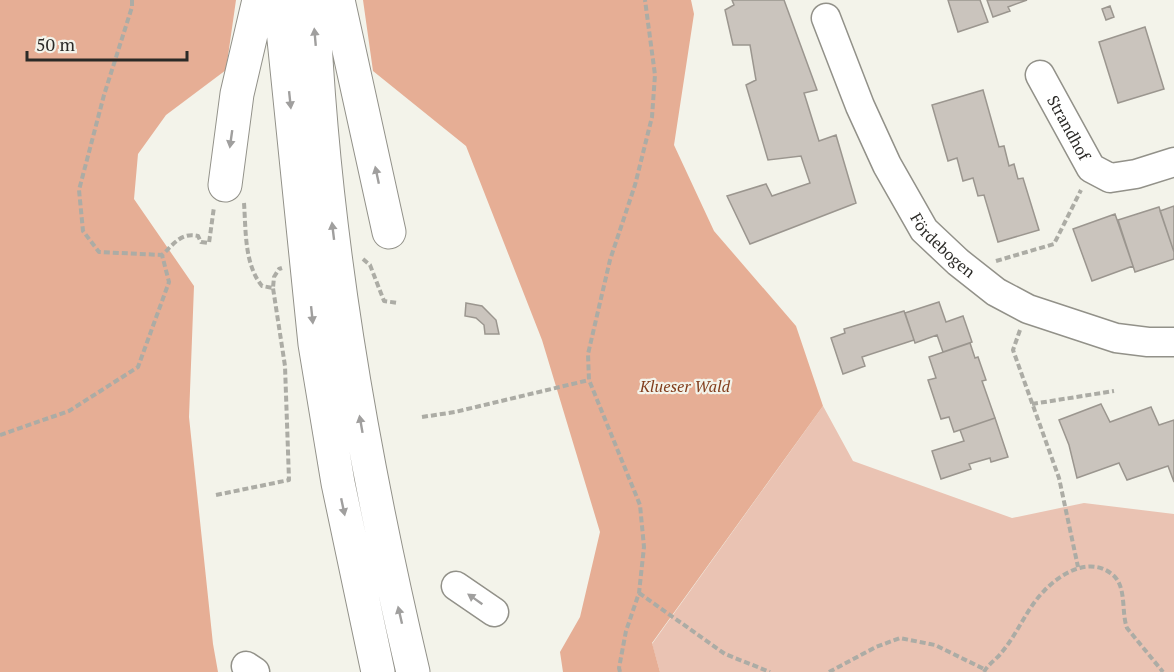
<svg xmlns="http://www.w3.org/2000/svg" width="1174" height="672" viewBox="0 0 1174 672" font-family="'PT Serif',serif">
<rect width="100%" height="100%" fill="#f3f3ea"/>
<path fill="#eac3b3" d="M 823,406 L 853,461 L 1012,518 L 1084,503 L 1174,514 L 1174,672 L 660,672 L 652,644 Z"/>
<path fill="#e6ae95" d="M 0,0 L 236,0 L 226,70 L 166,115 L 138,154 L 134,199 L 194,286 L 189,417 L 213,644 L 218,672 L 0,672 Z
M 363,0 L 691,0 L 694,14 L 674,145 L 714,231 L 796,326 L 823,406 L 652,643 L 660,672 L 563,672 L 560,652 L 580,617 L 600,532 L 542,340 L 466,146 L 373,71 Z"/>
<path fill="#cac4bd" stroke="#9b968f" stroke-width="1.5" d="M 732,0 L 784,0 L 817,90 L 804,93 L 819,141 L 836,135 L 856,203 L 750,244 L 727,196 L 766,184 L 772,196 L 810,183 L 801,156 L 768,160 L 746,85 L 756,80 L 750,45 L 733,45 L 725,10 L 734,5 Z
M 948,0 L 980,0 L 988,22 L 958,32 Z
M 987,0 L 1027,0 L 1008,7 L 1010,11 L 993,17 Z
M 1110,6 L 1114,17 L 1106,20 L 1102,9 Z
M 1145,27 L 1164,89 L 1118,103 L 1099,42 Z
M 983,90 L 999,147 L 1004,146 L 1009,166 L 1014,164 L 1018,179 L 1023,178 L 1039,230 L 998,242 L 984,195 L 978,196 L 973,178 L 963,181 L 957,158 L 948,161 L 932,105 Z
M 1174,206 L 1174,252 L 1160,211 Z
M 1159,207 L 1174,252 L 1174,259 L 1135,272 L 1118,220 Z
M 1115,214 L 1133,266 L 1092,281 L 1073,229 Z
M 939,302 L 946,322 L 963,316 L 972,342 L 943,352 L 937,335 L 915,343 L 905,313 Z
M 466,303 L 482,306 L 496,320 L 499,334 L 485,334 L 484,325 L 476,318 L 465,316 Z
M 904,311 L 914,340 L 862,357 L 865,366 L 843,374 L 831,338 L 845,333 L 844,329 Z
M 970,343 L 975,358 L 978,357 L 986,380 L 982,381 L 995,418 L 954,432 L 949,417 L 941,419 L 928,380 L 936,378 L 929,357 Z
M 1101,404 L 1110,422 L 1151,407 L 1159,425 L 1174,420 L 1174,482 L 1168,466 L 1127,480 L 1119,463 L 1077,478 L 1069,445 L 1059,420 Z
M 995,418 L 1008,457 L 991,462 L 990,458 L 969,464 L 971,469 L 941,479 L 932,451 L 964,441 L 960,430 Z"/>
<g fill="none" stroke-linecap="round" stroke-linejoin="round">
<g stroke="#929189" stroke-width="31">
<g id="minor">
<path id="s1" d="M 826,18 L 860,106 L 887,165 L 924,230 L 958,262 L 996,292 L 1028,309 L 1116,338 L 1148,342 L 1174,342"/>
<path id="s2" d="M 1040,75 L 1091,168 L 1110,178 L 1136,174 L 1174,162"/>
<path d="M 456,586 L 494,612"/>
<path d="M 246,666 L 255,672"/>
</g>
</g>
<g stroke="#929189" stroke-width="35">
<path id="highway" d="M 280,0 L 315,344 L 338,483 L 378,672
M 313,0 C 322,227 361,451 413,672
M 338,0 L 389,232
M 225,185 L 237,94 L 259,0"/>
</g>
<path stroke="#acaca5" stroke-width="4" stroke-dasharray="6 3" stroke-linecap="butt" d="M 132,0 L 132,7 L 104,95 L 79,190 L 83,231 L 99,252 L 162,255 C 174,244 181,232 198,236 L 201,242 L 209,243 L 214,207
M 244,203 C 246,230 244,264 262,286 L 273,288 L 274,277 L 279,269 L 282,268
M 363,259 L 370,265 L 384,301 L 398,303
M 996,261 L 1054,244 L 1081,190
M 1020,330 L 1013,350 L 1059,478 L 1078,567
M 1032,404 L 1114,391
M 422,417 L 455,412 L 589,380
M 0,435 L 69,411 L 138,367 L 169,282 L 162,255
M 216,495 L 289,480 L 285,366 L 273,288
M 639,593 L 725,654 L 770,672
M 620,672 L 619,668 L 626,631 L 639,593 L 644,547 L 640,505 L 589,380 L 588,354 L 610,260 L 635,185 L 652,117 L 655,75 L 645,0
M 829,672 L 876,647 L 900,638 L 935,645 L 984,669
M 984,672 C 988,664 997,659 1002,652 C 1018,633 1027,608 1044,591 C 1062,572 1091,556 1113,575 C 1127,587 1121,612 1127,628 L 1163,672"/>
<use href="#minor" stroke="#fff" stroke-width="28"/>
<use href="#highway" stroke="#fff" stroke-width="33"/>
</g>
<defs><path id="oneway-solid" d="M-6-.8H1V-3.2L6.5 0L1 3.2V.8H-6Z" transform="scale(1.5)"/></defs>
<g fill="#a09f9e">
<use href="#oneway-solid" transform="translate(315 37) rotate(-95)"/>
<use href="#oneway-solid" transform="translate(290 100) rotate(84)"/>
<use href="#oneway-solid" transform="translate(231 139) rotate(98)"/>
<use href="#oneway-solid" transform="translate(377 175) rotate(-102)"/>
<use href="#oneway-solid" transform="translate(333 231) rotate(-97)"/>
<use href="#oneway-solid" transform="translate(312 315) rotate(84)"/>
<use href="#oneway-solid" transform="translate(361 424) rotate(-100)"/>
<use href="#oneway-solid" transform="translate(343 507) rotate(78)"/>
<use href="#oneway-solid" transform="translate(475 599) rotate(-145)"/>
<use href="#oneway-solid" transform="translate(400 615) rotate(-103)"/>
</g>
<g text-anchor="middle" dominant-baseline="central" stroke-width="4.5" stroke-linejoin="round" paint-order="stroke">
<g font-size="16" fill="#2b2a27" stroke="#f3f3ea">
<text stroke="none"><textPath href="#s2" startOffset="60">Strandhof</textPath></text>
<text stroke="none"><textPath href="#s1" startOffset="258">Fördebogen</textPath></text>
</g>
<g font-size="16" font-style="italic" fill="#823e1d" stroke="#f3f3ea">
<text x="685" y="386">Klueser Wald</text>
</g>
</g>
<path d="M27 51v9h160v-9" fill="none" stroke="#2b2a27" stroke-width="3"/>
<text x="36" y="51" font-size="18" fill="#2b2a27" stroke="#f3f3ea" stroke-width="4.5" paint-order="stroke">50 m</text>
</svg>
